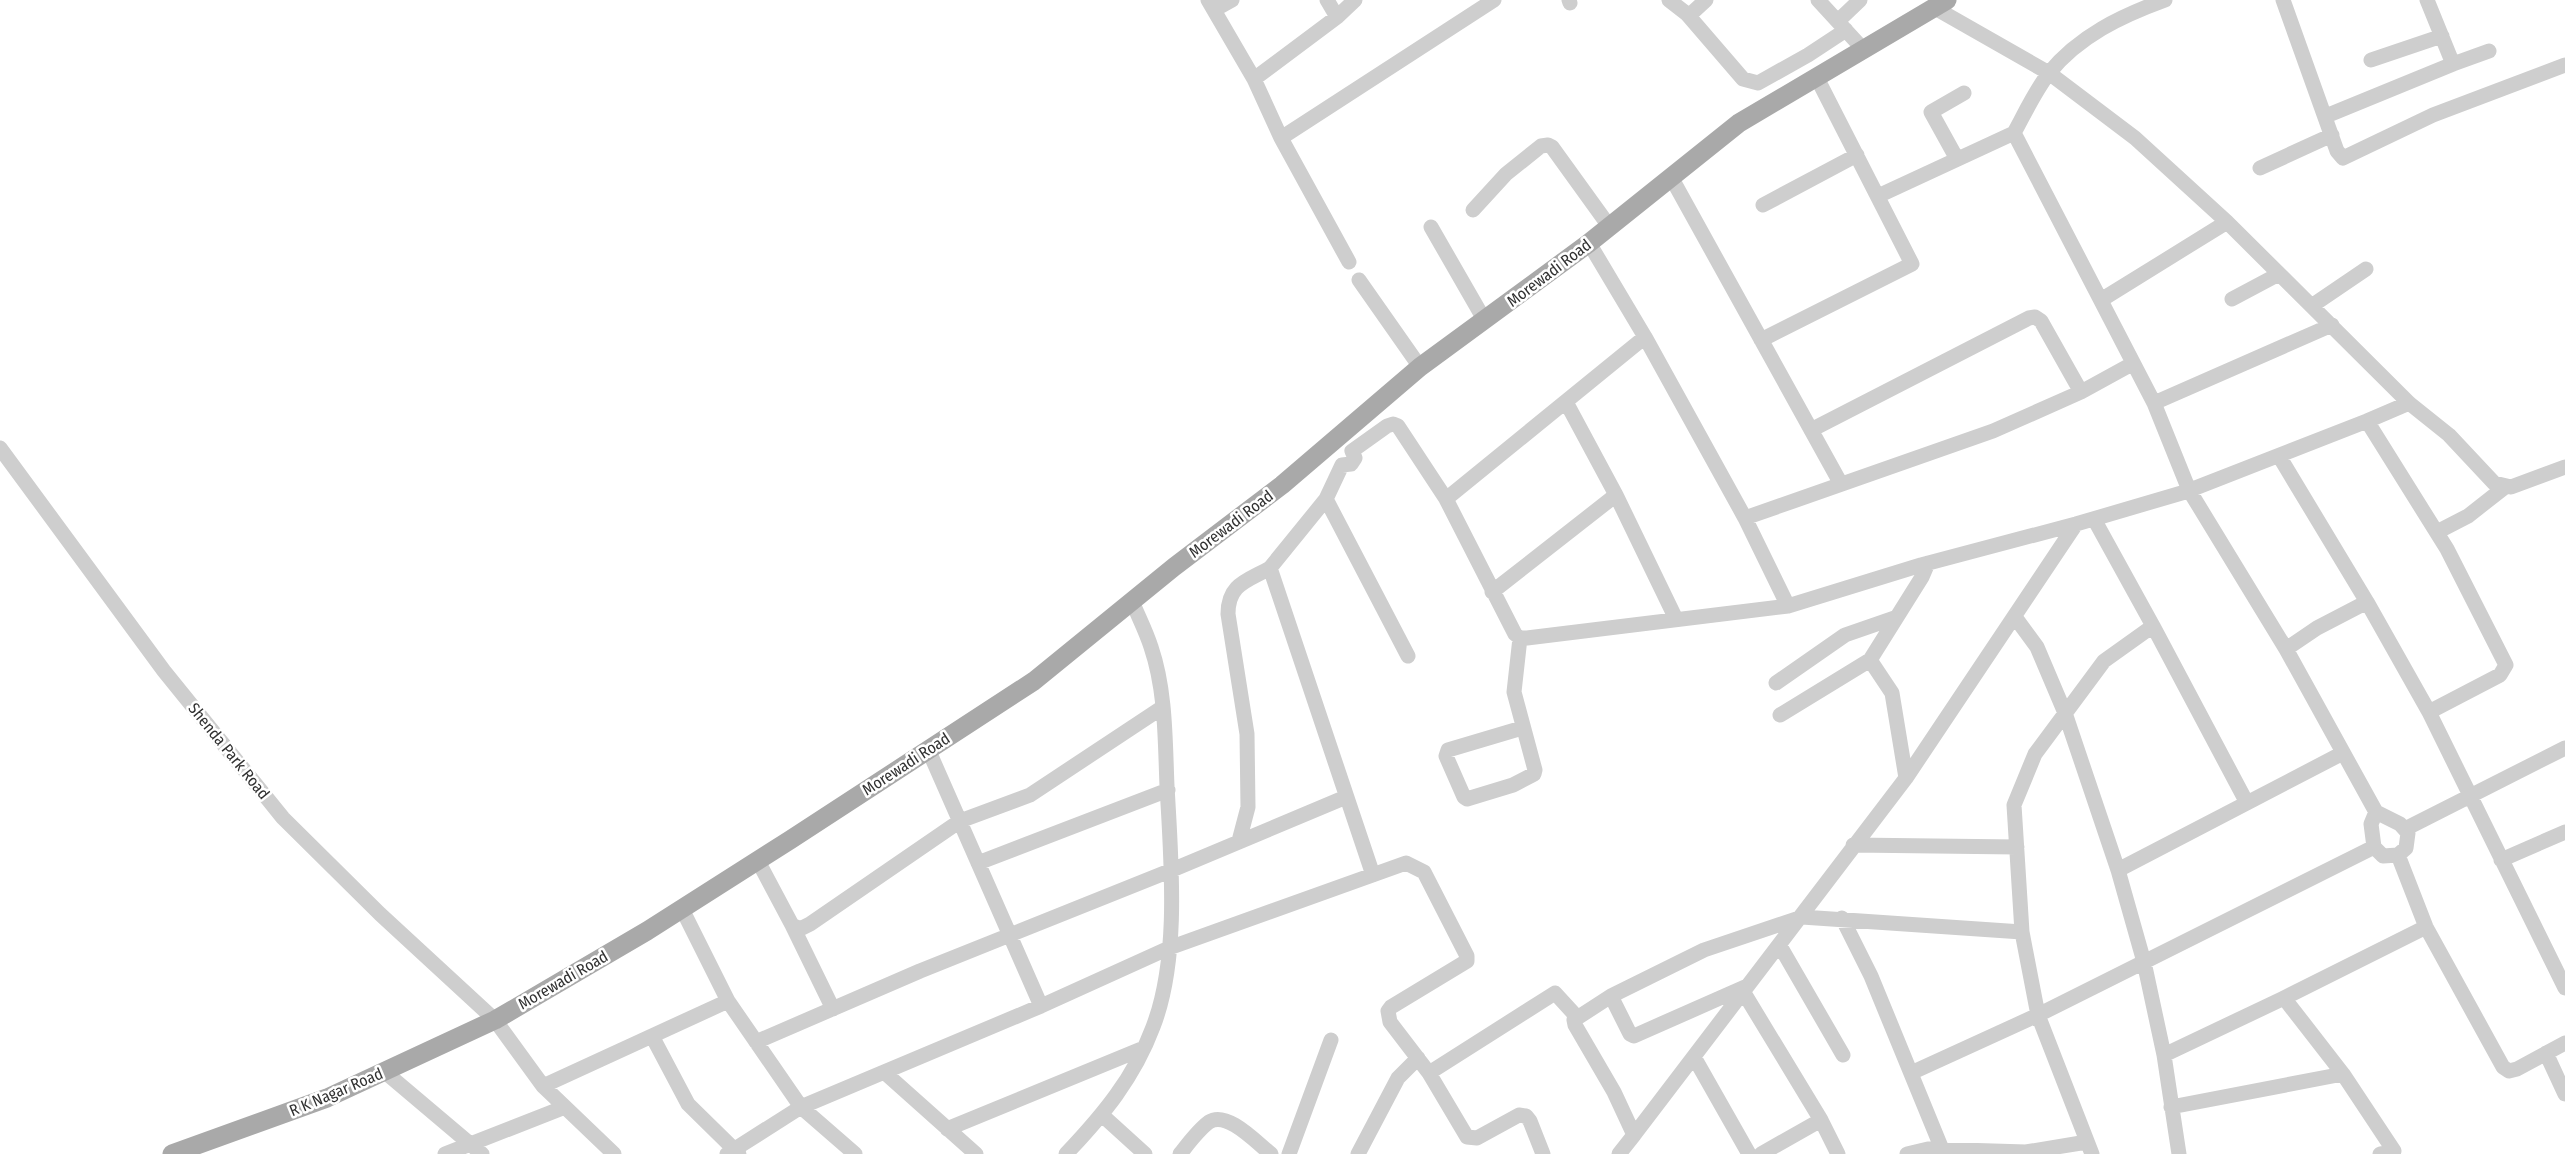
<svg xmlns="http://www.w3.org/2000/svg" width="2565" height="1154" viewBox="0 0 2565 1154" font-family="'Fira Sans Condensed',sans-serif">
<rect width="100%" height="100%" fill="#fff"/>
<g fill="none" stroke-linecap="round" stroke-linejoin="round">
<path stroke="#cecece" stroke-width="15" d="M 1208,0 L 1254,79 L 1281,138 L 1349,262
M 1327,0 L 1337,17
M 1569,0 L 1570,3
M 1669,0 L 1687,14 L 1743,79 L 1758,83 L 1808,55 L 1846,30
M 1818,0 L 1863,49
M 2165,0 C 2121,16 2079,36 2049,73 C 2035,91 2025,113 2014,133 L 2154,403 L 2189,490 L 2286,649 L 2376,812 L 2400,824 L 2408,833 L 2406,848 L 2398,855 L 2383,856 L 2374,847 L 2371,824 L 2376,812
M 2283,0 L 2337,151 L 2343,158 L 2433,115 L 2565,65
M 2427,0 L 2453,64 L 2489,51
M 1935,8 L 2049,73 L 2135,138 L 2227,222 L 2409,403 L 2449,435 L 2494,483 L 2511,487 L 2565,467
M 1214,10 L 1232,0
M 1687,14 L 1693,12 L 1706,0
M 1838,21 L 1860,0
M 2371,60 L 2442,36
M 1254,79 L 1337,17 L 1355,0
M 2326,116 L 2453,64
M 1281,138 L 1494,0
M 1957,159 L 1931,112 L 1964,93
M 2260,168 L 2332,135
M 1671,177 L 1841,484
M 1878,196 L 2014,133
M 1763,205 L 1857,155
M 1473,210 L 1506,174 L 1541,146 L 1548,145 L 1552,147 L 1609,226
M 1431,227 L 1485,321
M 1589,243 L 1645,337 L 1745,518 L 1788,606
M 1359,280 L 1420,367
M 2232,299 L 2279,274
M 2101,300 L 2227,222
M 2313,305 L 2366,269
M 1761,340 L 1912,264 L 1816,76
M 1566,402 L 1616,495 L 1676,619
M 2154,403 L 2332,325
M 2367,421 L 2447,549 L 2506,665 L 2500,675 L 2429,712
M 1811,430 L 2029,318 L 2035,317 L 2041,321 L 2081,392
M 0,448 L 164,671 L 283,818 L 380,914 L 495,1020 L 543,1086 L 614,1154
M 2279,456 L 2367,602 L 2429,712 L 2565,988
M 1342,465 L 1351,464 L 1355,458 L 1352,451 L 1387,426 L 1393,424 L 1398,426 L 1446,499 L 1515,634 L 1520,638 L 1527,638 L 1788,606 L 1921,565 L 2076,524 L 2185,492 L 2367,421 L 2409,403
M 1342,465 L 1326,499 L 1270,568 L 1373,875
M 1326,499 L 1408,656
M 1446,499 L 1645,337
M 1745,518 L 1993,431 L 2081,392 L 2132,364
M 2094,519 L 2153,626 L 2104,661 L 2035,754 L 2014,805 L 2022,932 L 2038,1015 L 2374,847
M 2437,532 L 2468,516 L 2505,487
M 1492,592 L 1616,495
M 2015,617 L 2037,647 L 2065,713 L 2118,870 L 2144,962 L 2164,1055 L 2179,1154
M 2153,626 L 2247,803
M 1520,638 L 1514,692 L 1535,770 L 1534,774 L 1513,785 L 1467,799 L 1464,797 L 1446,756 L 1448,750 L 1522,728
M 2286,649 L 2317,628 L 2367,602
M 1870,660 L 1892,693 L 1906,778
M 1776,683 L 1845,635 L 1897,617
M 1780,715 L 1870,660 L 1922,577 L 1928,563
M 928,749 L 1041,1006
M 2405,829 L 2565,748
M 1239,841 L 1248,807 L 1247,734 L 1228,614 C 1228,584 1247,581 1270,568
M 1853,845 L 2017,847
M 2398,855 L 2426,927 L 2503,1067 L 2509,1071 L 2517,1069 L 2565,1043
M 2501,860 L 2565,832
M 758,861 L 792,925 L 800,929 L 810,924 L 960,821 L 1030,795 L 1163,707
M 978,863 L 1168,790
M 2118,870 L 2343,753
M 682,909 L 728,1001 L 801,1107 L 855,1154
M 1842,918 L 1871,976 L 1944,1154
M 792,925 L 833,1009
M 1780,946 L 1843,1055
M 1744,993 L 1821,1120 L 1761,1154
M 1611,996 L 1630,1034 L 1634,1036 L 1747,986
M 652,1036 L 688,1104 L 739,1154
M 756,1042 L 920,971 L 1172,870 L 1346,797
M 2546,1053 L 2565,1094
M 2164,1055 L 2284,998
M 1694,1057 L 1749,1154
M 385,1072 L 482,1154
M 884,1072 L 976,1154
M 1429,1073 L 1555,993 L 1577,1017
M 1911,1073 L 2038,1015 L 2092,1154
M 543,1086 L 728,1001
M 2171,1107 L 2343,1074
M 1102,1115 L 1145,1154
M 1821,1120 L 1838,1154
M 947,1129 L 1144,1048
M 1634,1135 L 1906,778 L 2076,524
M 445,1154 L 565,1107
M 727,1154 L 801,1107 L 1041,1006 L 1169,948 L 1406,863 L 1424,872 L 1467,956 L 1467,961 L 1391,1007 L 1388,1011 L 1390,1022 L 1429,1073 L 1467,1137 L 1477,1138 L 1519,1115 L 1526,1116 L 1530,1121 L 1543,1154
M 1066,1154 C 1103,1115 1134,1078 1153,1027 C 1180,957 1171,860 1167,786 C 1165,740 1166,691 1151,647 C 1146,631 1138,616 1132,601
M 1180,1154 C 1188,1144 1198,1130 1209,1122 C 1227,1110 1257,1143 1271,1154
M 1289,1154 L 1331,1040
M 1358,1154 L 1398,1078 L 1418,1058
M 1619,1154 L 1634,1135 L 1614,1092 L 1575,1025 L 1574,1020 L 1611,996 L 1704,950 L 1802,917 L 2022,932
M 1907,1154 L 1928,1149 L 2026,1152
M 2027,1154 L 2026,1152 L 2087,1142
M 2380,1154 L 2394,1151 L 2343,1074 L 2284,998 L 2426,927"/>
<path stroke="#a9a9a9" stroke-width="19" d="M 172,1154 L 327,1098 L 495,1020 L 647,931 L 790,840 L 1034,681 L 1174,567 L 1282,485 L 1420,367 L 1589,243 L 1739,123 L 1947,0"/>
</g>
<g text-anchor="middle" dominant-baseline="central" stroke-width="5" stroke-linejoin="round" paint-order="stroke">
<g font-size="16" fill="#313131" stroke="#fff">
<text transform="translate(1549 273) rotate(-37)">Morewadi Road</text>
<text transform="translate(1231 524) rotate(-37)">Morewadi Road</text>
<text transform="translate(229 751) rotate(51)">Shenda Park Road</text>
<text transform="translate(906 764) rotate(-33)">Morewadi Road</text>
<text transform="translate(563 980) rotate(-30)">Morewadi Road</text>
<text transform="translate(336 1092) rotate(-23)">R K Nagar Road</text>
</g>
</g>
</svg>
